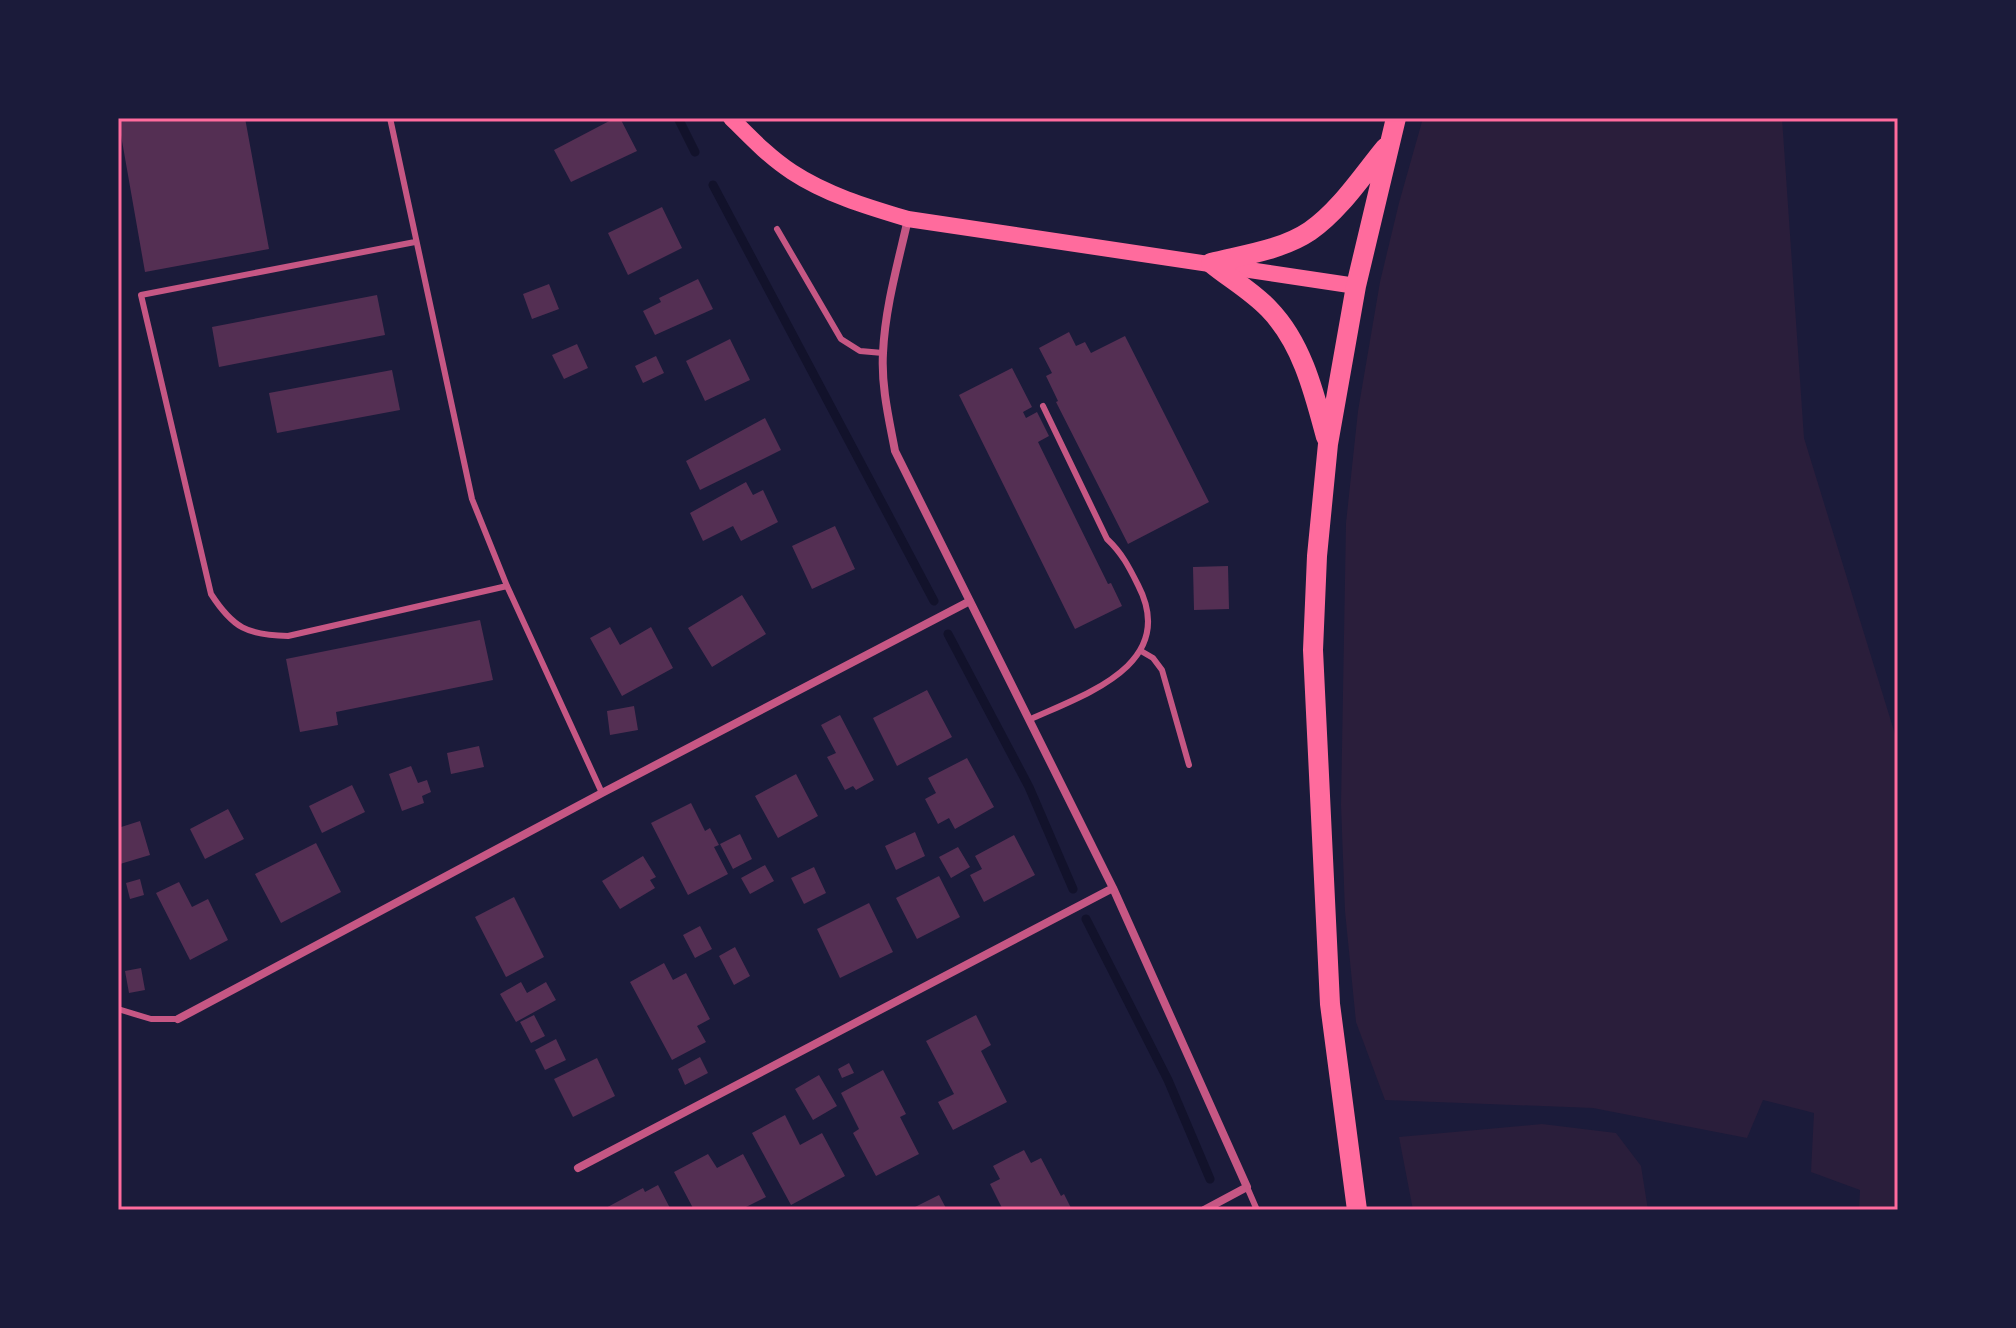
<svg xmlns="http://www.w3.org/2000/svg" width="2016" height="1328" viewBox="0 0 2016 1328" font-family="Inter,sans-serif">
<rect width="100%" height="100%" fill="#1b1b3a"/>
<path fill="#2a1e3b" d="M 1423,118 L 1782,118 L 1804,438 L 1898,744 L 1898,1210 L 1859,1210 L 1860,1190 L 1811,1172 L 1814,1113 L 1763,1100 L 1747,1138 L 1593,1108 L 1385,1100 L 1356,1022 L 1345,911 L 1341,805 L 1346,523 L 1358,411 L 1380,282 L 1399,203 Z
M 1542,1124 L 1616,1133 L 1641,1166 L 1648,1210 L 1413,1210 L 1399,1137 Z"/>
<g fill="none" stroke-linecap="round" stroke-linejoin="round">
<path stroke="#12122b" stroke-width="9" d="M 678,118 L 695,152
M 713,185 L 934,601
M 948,634 L 1029,787 L 1073,889
M 1086,919 L 1168,1080 L 1210,1179"/>
</g>
<path fill="#542f53" d="M 118,118 L 245,118 L 269,249 L 145,272 Z
M 615,118 L 620,118 L 637,151 L 571,182 L 554,150 Z
M 662,207 L 682,248 L 628,275 L 608,233 Z
M 698,279 L 713,309 L 655,335 L 643,311 L 661,302 L 659,298 Z
M 549,284 L 559,309 L 532,319 L 523,294 Z
M 377,295 L 385,335 L 219,367 L 212,327 Z
M 1069,332 L 1076,346 L 1085,342 L 1091,353 L 1125,336 L 1209,502 L 1128,544 L 1056,402 L 1058,401 L 1046,376 L 1052,373 L 1039,348 Z
M 730,339 L 750,380 L 705,401 L 686,361 Z
M 577,344 L 588,368 L 564,379 L 552,355 Z
M 656,356 L 664,373 L 643,383 L 635,366 Z
M 1012,368 L 1032,407 L 1023,412 L 1026,418 L 1037,412 L 1049,436 L 1038,442 L 1108,584 L 1111,583 L 1122,606 L 1075,629 L 959,395 Z
M 392,370 L 400,410 L 277,433 L 269,393 Z
M 765,418 L 781,450 L 700,490 L 686,461 Z
M 746,482 L 753,495 L 763,490 L 778,522 L 741,541 L 733,526 L 703,541 L 690,513 Z
M 835,526 L 855,569 L 812,589 L 792,546 Z
M 1228,566 L 1229,609 L 1194,610 L 1193,567 Z
M 742,595 L 766,634 L 712,667 L 688,628 Z
M 480,620 L 493,680 L 336,712 L 338,725 L 300,732 L 286,659 Z
M 610,627 L 620,645 L 651,627 L 673,668 L 622,696 L 590,638 Z
M 927,690 L 952,737 L 897,766 L 873,718 Z
M 634,706 L 638,730 L 610,735 L 607,711 Z
M 840,715 L 874,780 L 856,790 L 853,786 L 845,790 L 827,757 L 836,753 L 821,725 Z
M 479,746 L 484,767 L 451,774 L 447,753 Z
M 967,758 L 994,807 L 955,829 L 949,818 L 938,824 L 925,799 L 936,793 L 928,778 Z
M 411,766 L 418,783 L 427,780 L 431,792 L 422,796 L 424,803 L 402,811 L 389,774 Z
M 796,774 L 818,816 L 778,838 L 755,796 Z
M 352,785 L 365,812 L 322,833 L 309,806 Z
M 691,803 L 705,831 L 710,828 L 719,845 L 714,847 L 728,874 L 688,895 L 651,823 Z
M 228,809 L 244,839 L 205,859 L 190,829 Z
M 140,821 L 150,855 L 120,864 L 118,828 Z
M 915,832 L 925,856 L 896,870 L 885,846 Z
M 740,834 L 752,859 L 733,869 L 720,844 Z
M 1014,835 L 1035,875 L 984,902 L 970,875 L 982,869 L 975,856 Z
M 316,843 L 341,892 L 281,923 L 255,874 Z
M 958,847 L 970,867 L 951,878 L 939,857 Z
M 643,856 L 656,877 L 650,880 L 655,888 L 620,909 L 602,881 Z
M 765,865 L 774,881 L 750,894 L 741,878 Z
M 814,867 L 826,893 L 804,904 L 791,878 Z
M 939,876 L 960,917 L 917,939 L 896,898 Z
M 140,879 L 144,895 L 130,899 L 126,883 Z
M 179,882 L 192,907 L 208,899 L 228,940 L 190,960 L 156,893 Z
M 514,897 L 544,957 L 506,977 L 475,917 Z
M 869,903 L 893,952 L 840,978 L 817,929 Z
M 700,926 L 712,949 L 695,958 L 683,935 Z
M 735,947 L 750,976 L 734,985 L 719,956 Z
M 664,963 L 673,980 L 686,973 L 710,1019 L 697,1026 L 706,1042 L 672,1060 L 630,982 Z
M 141,968 L 145,990 L 129,993 L 125,971 Z
M 521,982 L 527,993 L 546,982 L 556,1000 L 516,1022 L 500,994 Z
M 534,1015 L 545,1036 L 531,1043 L 520,1022 Z
M 976,1015 L 991,1045 L 981,1051 L 1007,1102 L 953,1130 L 938,1102 L 954,1094 L 926,1041 Z
M 556,1039 L 566,1060 L 545,1070 L 535,1050 Z
M 700,1057 L 708,1073 L 685,1085 L 678,1069 Z
M 597,1058 L 615,1096 L 573,1117 L 554,1079 Z
M 849,1063 L 854,1073 L 842,1078 L 838,1069 Z
M 883,1070 L 906,1114 L 900,1117 L 919,1154 L 876,1176 L 853,1133 L 859,1129 L 841,1093 Z
M 819,1075 L 837,1106 L 813,1120 L 795,1089 Z
M 785,1115 L 800,1145 L 822,1133 L 845,1176 L 791,1205 L 752,1133 Z
M 1024,1150 L 1031,1163 L 1041,1158 L 1061,1196 L 1064,1194 L 1072,1210 L 1003,1210 L 990,1184 L 1000,1179 L 993,1166 Z
M 708,1154 L 717,1168 L 743,1154 L 766,1197 L 740,1210 L 694,1210 L 674,1172 Z
M 658,1185 L 671,1210 L 602,1210 L 643,1188 L 645,1192 Z
M 939,1195 L 947,1210 L 909,1210 Z"/>
<g fill="none" stroke-linecap="round" stroke-linejoin="round">
<path stroke="#c65784" stroke-width="6" d="M 390,118 L 472,499 L 507,586 L 602,793
M 777,229 L 841,339 L 860,351 L 883,353
M 415,242 L 141,295 L 211,594 C 233,628 247,635 288,636 L 507,586
M 1141,651 L 1153,658 L 1162,670 L 1189,765
M 1031,719 C 1086,694 1179,664 1138,585 C 1129,567 1122,553 1107,539 L 1043,406
M 118,1009 L 151,1019 L 178,1019
M 1247,1187 L 1257,1210"/>
<path stroke="#c65784" stroke-width="8" d="M 908,219 C 898,263 885,308 883,353 C 881,386 889,419 895,451 L 1113,888 L 1247,1187 L 1204,1210
M 178,1019 L 602,793 L 970,601
M 578,1168 L 1113,888"/>
<path stroke="#ff6b9d" stroke-width="16" d="M 731,118 C 750,137 769,157 792,172 C 827,195 868,207 908,219 L 1356,286"/>
<path stroke="#ff6b9d" stroke-width="20" d="M 1211,263 C 1229,278 1252,291 1269,309 C 1302,343 1314,392 1326,437
M 1211,263 C 1243,255 1282,250 1310,231 C 1340,210 1362,176 1385,148
M 1357,1210 L 1330,1004 L 1313,650 L 1317,556 L 1328,444 L 1356,286 L 1396,118"/>
</g>
<rect width="2016" height="1328" fill="none" stroke="#1b1b3a" stroke-width="240"/>
<rect x="120" y="120" width="1776" height="1088" fill="none" stroke="#ff6b9d" stroke-width="3"/>
</svg>
